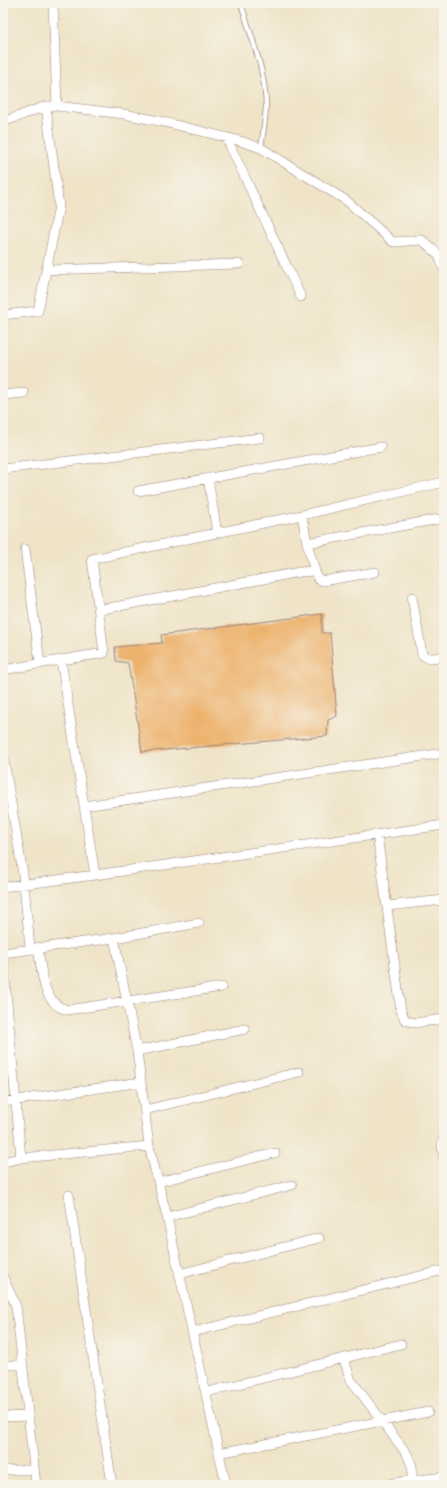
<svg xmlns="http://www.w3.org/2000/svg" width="447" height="1488" viewBox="0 0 447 1488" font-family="Vollkorn,serif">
<rect width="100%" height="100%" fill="#f7f3e8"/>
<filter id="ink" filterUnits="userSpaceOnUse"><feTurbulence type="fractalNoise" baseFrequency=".025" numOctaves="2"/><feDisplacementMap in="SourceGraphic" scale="8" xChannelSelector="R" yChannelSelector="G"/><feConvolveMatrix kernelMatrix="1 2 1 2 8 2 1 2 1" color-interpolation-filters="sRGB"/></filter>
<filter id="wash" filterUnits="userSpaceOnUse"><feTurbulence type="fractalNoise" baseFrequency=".012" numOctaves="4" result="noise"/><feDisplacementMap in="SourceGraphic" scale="16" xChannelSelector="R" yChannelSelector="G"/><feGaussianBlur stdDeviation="0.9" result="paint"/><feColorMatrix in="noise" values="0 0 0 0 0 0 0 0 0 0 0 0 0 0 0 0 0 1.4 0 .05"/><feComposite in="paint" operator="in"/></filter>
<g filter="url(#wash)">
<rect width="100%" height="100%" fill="#efe4c8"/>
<g id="blocks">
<path fill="#edb26d" d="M 322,614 L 322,633 L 330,633 L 337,716 L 328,720 L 327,736 L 142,752 L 128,663 L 116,661 L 115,647 L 162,643 L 161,635 Z"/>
</g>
</g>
<g filter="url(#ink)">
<use href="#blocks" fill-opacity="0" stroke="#9c827a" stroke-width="1"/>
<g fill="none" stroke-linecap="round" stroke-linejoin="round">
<g stroke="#9c827a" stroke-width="6">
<path id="lane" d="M 241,3 C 251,37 266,72 266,108 C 265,121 263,134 261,148"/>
</g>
<g stroke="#9c827a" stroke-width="10">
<path id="street" d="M 53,3 L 57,106
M 3,122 L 46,106 L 57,106 L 124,114 L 164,122 L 237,140 L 261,148 L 347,201 L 393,242 L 422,240 L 439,255 L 444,270
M 226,137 L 301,297
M 47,270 L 239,264
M 3,315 L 38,311 L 59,206 L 46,106
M 3,395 L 24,393
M 3,469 L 260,438
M 208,478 L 217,533
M 138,491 L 381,447
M 307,543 L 439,519
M 25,549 L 40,664
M 315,571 L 318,579 L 323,581 L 375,572
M 412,597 L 422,654 C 428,661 437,657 444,656
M 98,610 L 300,572 L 315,571 L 307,543 L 302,515
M 61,660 L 104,653 L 92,559 L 302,515 L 444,482
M 3,670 L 61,660 L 95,875 L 444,825
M 3,755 L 23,874 L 30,948
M 84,806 L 444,753
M 377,834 L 401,1011 L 405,1020 L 415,1023 L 444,1019
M 3,887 L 95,875
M 387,906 L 444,900
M 114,938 L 199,923
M 38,947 C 42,970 41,1003 67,1010 L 222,987
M 3,953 L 114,938 L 137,1051 L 149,1146 L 167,1217 L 226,1485
M 3,958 L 21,1158 L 149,1146
M 137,1051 L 245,1029
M 3,1102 L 141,1082
M 145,1110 L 299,1072
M 444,1137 L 442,1146 L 444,1159
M 3,1162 L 21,1158
M 158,1182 L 275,1153
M 69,1195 L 112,1485
M 167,1217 L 292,1185
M 179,1274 L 319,1238
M 3,1277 L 16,1306 L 36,1485
M 193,1332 L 444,1270
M 344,1360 L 351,1380 L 407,1454 L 412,1466 L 412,1485
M 3,1365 L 23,1365
M 207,1392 L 401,1344
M 3,1417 L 28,1416
M 219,1453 L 428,1412
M 3,1470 L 34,1470"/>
</g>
<g stroke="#9c827a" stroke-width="14">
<path id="secondary" d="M 393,1485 L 444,1479"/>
</g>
<use href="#lane" stroke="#fff" stroke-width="4.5"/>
<use href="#street" stroke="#fff" stroke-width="9"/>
<use href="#secondary" stroke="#fff" stroke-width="13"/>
</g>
</g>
<rect width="447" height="1488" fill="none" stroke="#f7f3e8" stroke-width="16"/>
</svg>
